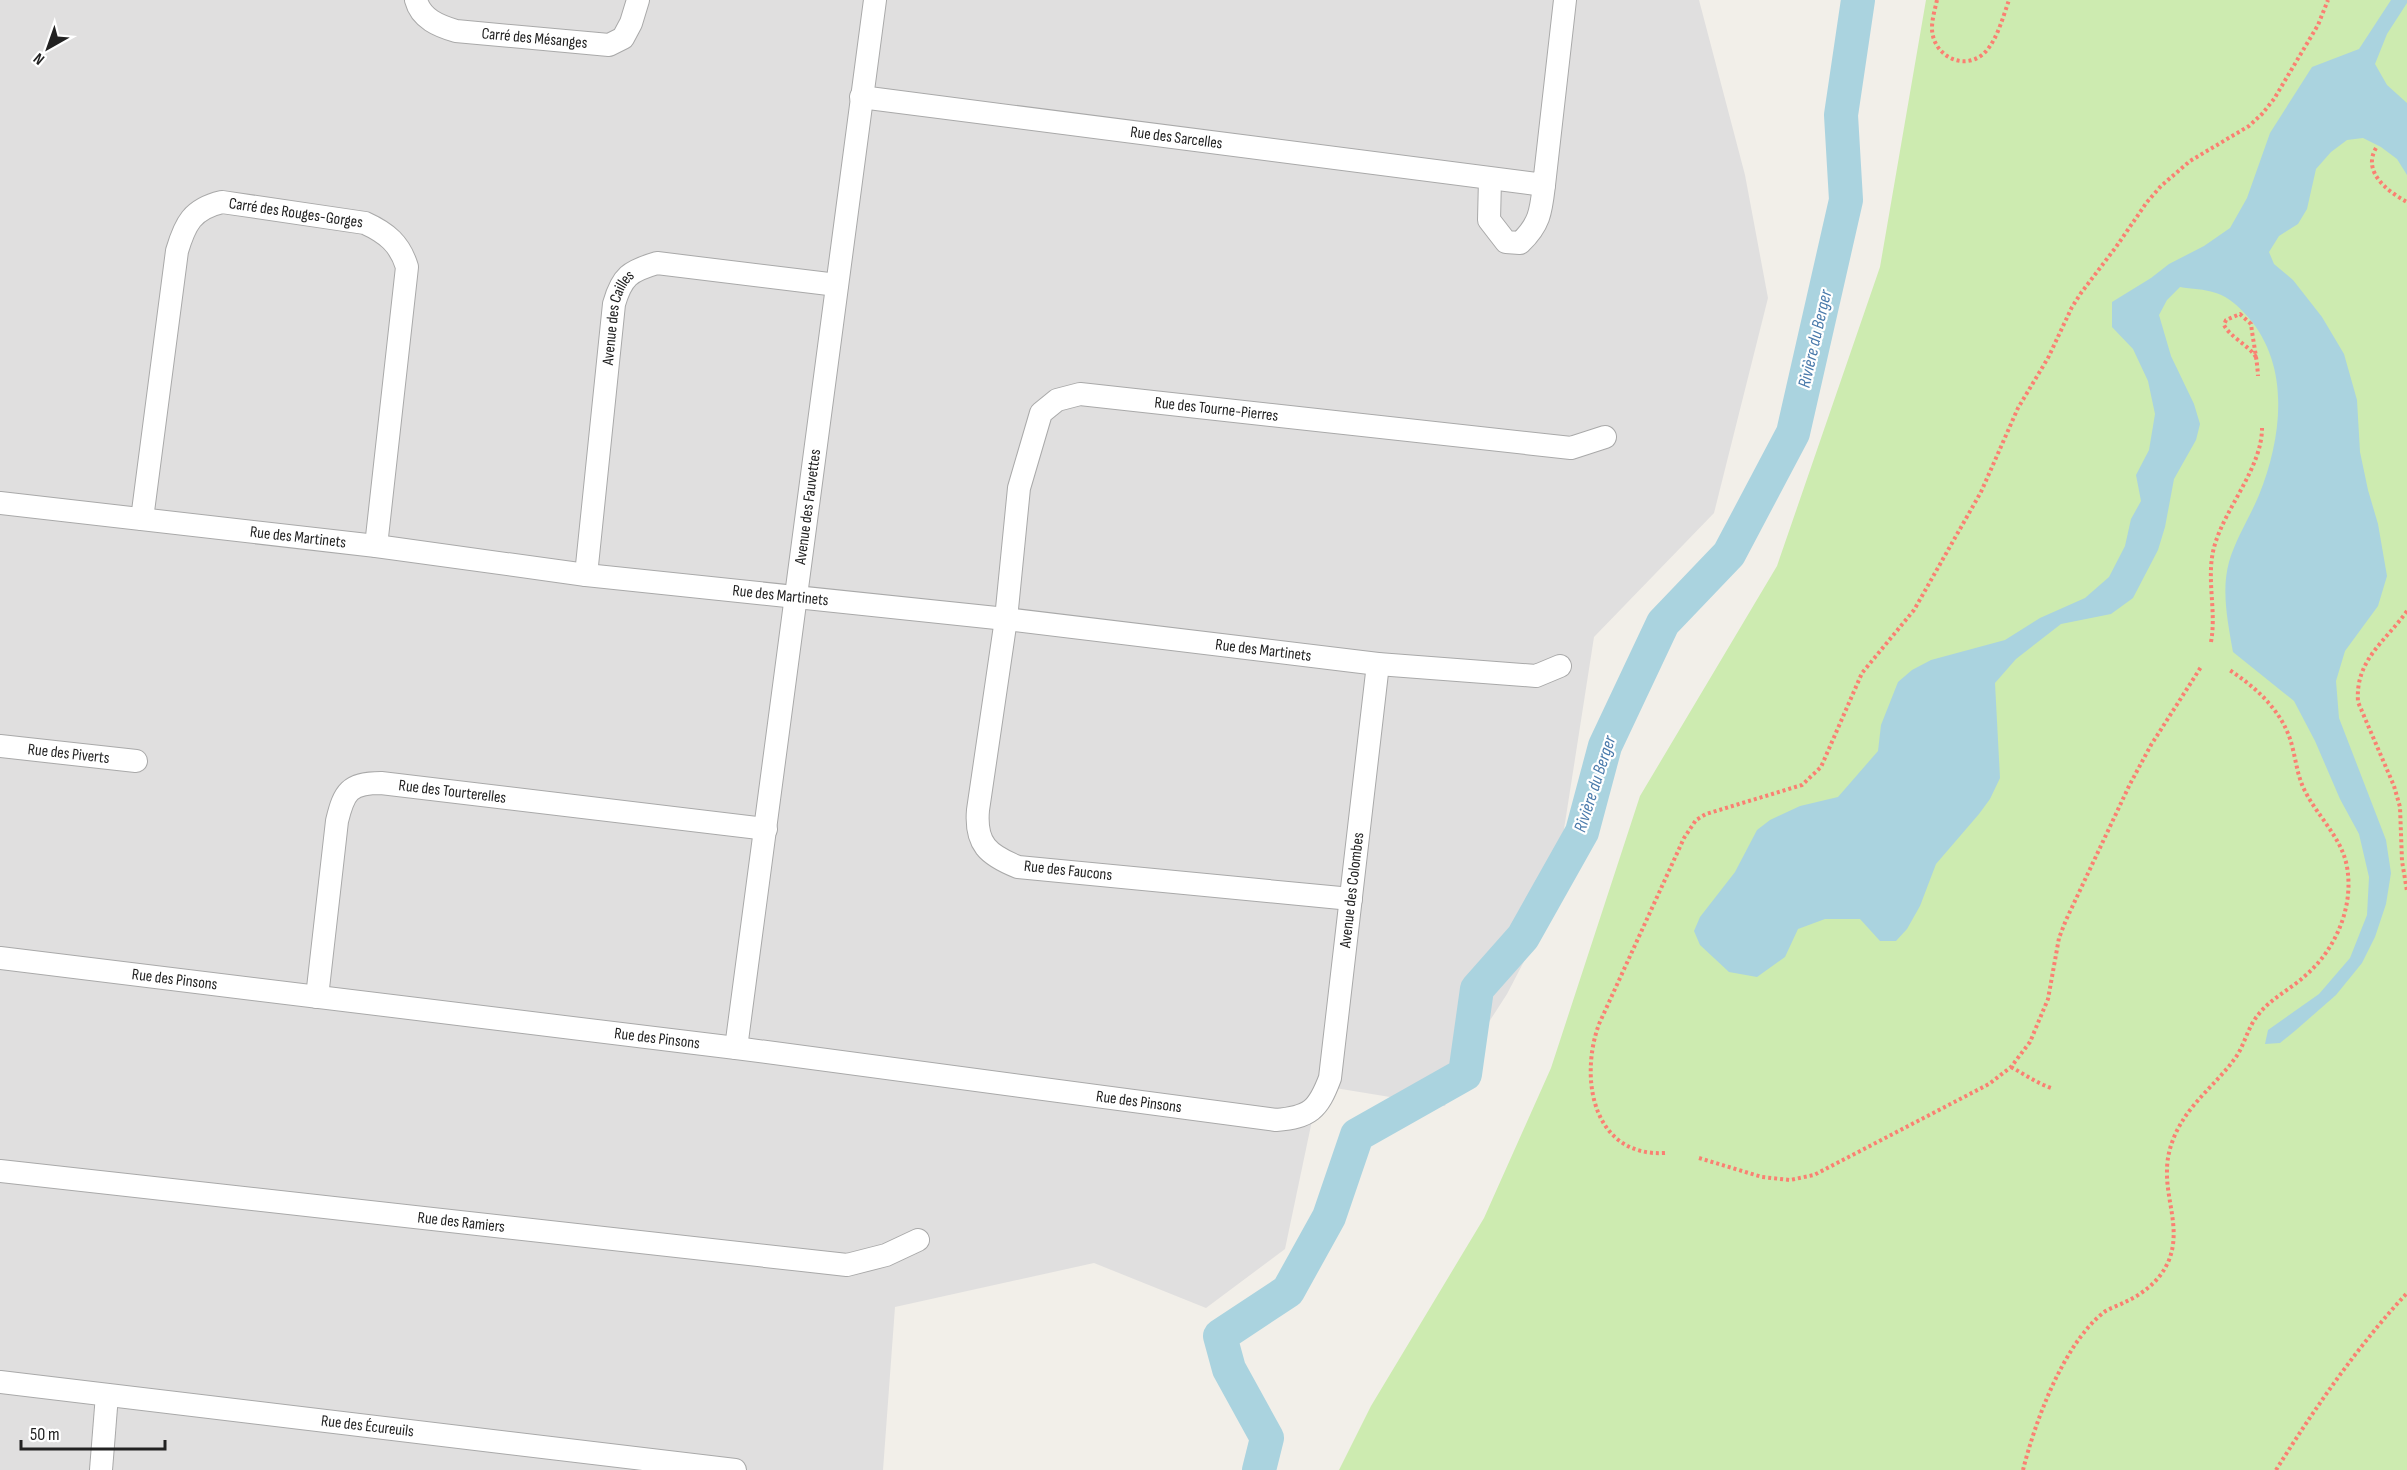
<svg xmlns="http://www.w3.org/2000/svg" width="2407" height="1470" viewBox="0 0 2407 1470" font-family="'Sofia Sans Condensed',sans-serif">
<rect width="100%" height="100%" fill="#f2efe9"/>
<path fill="#e0dfdf" d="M 0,0 L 1699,0 L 1745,175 L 1768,298 L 1714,513 L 1594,637 L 1560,855 L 1561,890 L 1507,994 L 1458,1070 L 1445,1106 L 1329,1087 L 1314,1111 L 1285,1249 L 1206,1308 L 1094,1263 L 895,1307 L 883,1470 L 0,1470 Z"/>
<path fill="#cdebb0" d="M 1926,0 L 2407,0 L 2407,1470 L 1339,1470 L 1371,1406 L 1484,1218 L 1551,1068 L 1640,796 L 1777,566 L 1880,267 Z"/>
<path fill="#aad3df" d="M 2391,0 L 2407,0 L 2407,3 L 2387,34 L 2375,64 L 2387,85 L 2407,103 L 2407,175 L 2397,159 L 2381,147 L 2363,138 L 2347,140 L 2331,152 L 2316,169 L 2307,209 L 2298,224 L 2279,236 L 2269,252 L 2274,264 L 2293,280 L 2322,317 L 2344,354 L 2357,400 L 2360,452 L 2368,490 L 2378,524 L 2387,576 L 2378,606 L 2345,651 L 2336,681 L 2339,718 L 2386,840 L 2391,873 L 2386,904 L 2375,937 L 2362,963 L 2336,995 L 2296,1030 L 2280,1043 L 2265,1044 L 2268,1030 L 2319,994 L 2350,958 L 2367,915 L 2369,877 L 2359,834 L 2340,799 L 2315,741 L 2294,701 L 2233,652 C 2228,623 2221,591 2229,562 C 2236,538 2250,517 2259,495 C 2282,438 2291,366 2248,317 C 2239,307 2229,297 2216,293 C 2205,289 2191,289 2180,287 L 2167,300 L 2159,315 L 2171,356 L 2194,404 L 2200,424 L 2196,440 L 2174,479 L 2165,527 L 2158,550 L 2133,598 L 2111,614 L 2061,624 L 2016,659 L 1995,683 L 2000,778 L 1990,799 L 1979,814 L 1936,864 L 1920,906 L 1907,929 L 1896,941 L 1880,941 L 1860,919 L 1825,919 L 1798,929 L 1785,957 L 1757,977 L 1729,972 L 1700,945 L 1694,931 L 1700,917 L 1735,872 L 1757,830 L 1770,820 L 1800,806 L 1838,797 L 1878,751 L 1881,725 L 1898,682 L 1912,670 L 1931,660 L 2005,640 L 2040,618 L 2085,598 L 2109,577 L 2125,546 L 2131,519 L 2141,501 L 2136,475 L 2149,450 L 2155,414 L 2148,381 L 2133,349 L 2112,327 L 2112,302 L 2151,278 L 2169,264 L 2204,246 L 2230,228 L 2247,198 L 2270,133 L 2312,67 L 2359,49 Z"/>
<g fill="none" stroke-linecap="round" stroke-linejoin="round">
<path stroke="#aad3df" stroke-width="34" d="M 1259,1470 L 1267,1438 L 1229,1369 L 1220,1336 L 1288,1291 L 1329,1217 L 1357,1135 L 1465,1074 L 1477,989 L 1523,937 L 1582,832 L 1605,746 L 1663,623 L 1729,554 L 1793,433 L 1846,200 L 1841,115 L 1858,0"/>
<g stroke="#a9a9a9" stroke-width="24">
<g id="street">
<path id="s1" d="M 416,0 C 421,19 439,26 456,31 L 609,45 L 623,38 L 631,23 L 638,0"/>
<path id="s2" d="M 861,97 L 1544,185 L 1565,0"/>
<path d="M 1490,179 L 1489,220 L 1506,242 L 1520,243 C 1540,224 1541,211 1544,185"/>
<path id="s3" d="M 0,503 L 376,546 L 586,575 L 1006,619 L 1378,664 L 1536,676 L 1560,666"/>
<path id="s4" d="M 142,519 L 177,251 C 185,224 192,209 222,202 L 365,223 C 387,233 400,244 407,267 L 376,546"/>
<path id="s5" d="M 586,575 L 614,304 C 622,276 630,271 657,263 L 837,285"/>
<path id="s6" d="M 0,746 L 136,761"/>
<path id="s7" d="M 1351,899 L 1018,867 C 988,855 975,844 978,810 L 1006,619 L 1019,488 L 1041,413 L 1057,400 L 1080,394 L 1571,448 L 1605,437"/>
<path id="s8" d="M 0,958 L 736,1048 L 1276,1120 C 1310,1117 1318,1110 1330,1078 L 1378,664"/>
<path id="s9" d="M 317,997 L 337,821 C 344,792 349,783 381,783 L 766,829"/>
<path id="s10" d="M 736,1048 L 875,0"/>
<path id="s11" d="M 0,1171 L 847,1265 L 886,1255 L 918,1240"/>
<path id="s12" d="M 0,1382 L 735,1470"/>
<path d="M 101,1470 L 107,1395"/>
</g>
</g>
<path stroke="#fa8072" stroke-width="4" stroke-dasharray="3 3" stroke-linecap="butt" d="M 1937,0 C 1935,9 1932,19 1932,28 C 1932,54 1961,71 1982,55 C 1996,44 2003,17 2009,0
M 2376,148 C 2362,172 2387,191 2407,202
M 2256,357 C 2247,344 2230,337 2224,325 L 2226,320 L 2240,314 L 2251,324 C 2253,341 2257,358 2258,376
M 2407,611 C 2385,642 2355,660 2358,702 L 2394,786 L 2400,807 L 2402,861 L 2407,891
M 2211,642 C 2217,609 2205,576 2215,544 C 2226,507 2262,467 2262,428
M 2011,1067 C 2024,1074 2037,1083 2051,1088
M 1665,1153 C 1593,1157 1579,1079 1599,1024 L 1684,838 L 1696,820 L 1706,814 L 1802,785 L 1821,767 L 1862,673 L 1914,610 L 1981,492 L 2018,408 L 2048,358 L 2072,307 L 2081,293 L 2116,247 L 2147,202 L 2161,186 L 2190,161 L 2249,126 L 2262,114 L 2274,99 L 2318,25 L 2328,0
M 1699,1158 L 1762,1177 L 1790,1180 L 1814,1175 L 1989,1084 L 2011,1067 L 2030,1042 L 2048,999 L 2059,938 L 2066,920 L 2130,784 L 2151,745 L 2201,667
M 2023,1470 C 2035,1422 2063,1345 2103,1313 C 2109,1308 2118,1306 2125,1302 C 2143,1294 2161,1280 2169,1260 C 2181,1229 2166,1201 2167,1170 C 2167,1152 2174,1134 2183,1120 C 2196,1099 2218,1081 2233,1061 C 2244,1048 2247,1028 2258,1015 C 2271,998 2291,989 2306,975 C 2336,949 2354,906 2347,867 C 2342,837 2315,814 2303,787 C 2296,771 2295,752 2289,736 C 2278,707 2254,686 2228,669
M 2276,1470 C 2315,1408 2357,1347 2407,1293"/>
<use href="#street" stroke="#fff" stroke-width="22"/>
</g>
<g text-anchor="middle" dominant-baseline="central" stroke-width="4.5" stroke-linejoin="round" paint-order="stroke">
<g font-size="16" fill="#222" stroke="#fff">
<text stroke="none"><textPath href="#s1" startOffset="132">Carré des Mésanges</textPath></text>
<text stroke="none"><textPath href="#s2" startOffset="318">Rue des Sarcelles</textPath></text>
<text stroke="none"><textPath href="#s4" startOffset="416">Carré des Rouges-Gorges</textPath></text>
<text stroke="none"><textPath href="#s5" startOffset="260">Avenue des Cailles</textPath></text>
<text stroke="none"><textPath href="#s7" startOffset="996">Rue des Tourne-Pierres</textPath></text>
<text stroke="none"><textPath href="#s10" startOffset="546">Avenue des Fauvettes</textPath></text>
<text stroke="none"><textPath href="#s3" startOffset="300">Rue des Martinets</textPath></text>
<text stroke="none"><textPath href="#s3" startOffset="786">Rue des Martinets</textPath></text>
<text stroke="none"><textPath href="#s3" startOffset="1272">Rue des Martinets</textPath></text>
<text stroke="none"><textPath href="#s6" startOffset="69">Rue des Piverts</textPath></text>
<text stroke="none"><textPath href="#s9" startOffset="315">Rue des Tourterelles</textPath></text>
<text transform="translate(1068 871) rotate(6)">Rue des Faucons</text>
<text stroke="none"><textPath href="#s8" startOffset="1550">Avenue des Colombes</textPath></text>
<text stroke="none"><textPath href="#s8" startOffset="176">Rue des Pinsons</textPath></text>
<text stroke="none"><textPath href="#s8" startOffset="662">Rue des Pinsons</textPath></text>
<text stroke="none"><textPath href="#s8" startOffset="1148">Rue des Pinsons</textPath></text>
<text stroke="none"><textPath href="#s11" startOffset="464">Rue des Ramiers</textPath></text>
<text stroke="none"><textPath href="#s12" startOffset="370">Rue des Écureuils</textPath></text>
</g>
<g font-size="18" font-style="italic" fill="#4a7aab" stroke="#fff">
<text transform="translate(1815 339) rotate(-77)">Rivière du Berger</text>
<text transform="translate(1595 784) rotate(-72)">Rivière du Berger</text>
</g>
</g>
<g transform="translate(48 48) rotate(220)" stroke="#ffffff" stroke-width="4.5" paint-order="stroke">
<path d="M0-4.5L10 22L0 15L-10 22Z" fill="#222222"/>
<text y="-9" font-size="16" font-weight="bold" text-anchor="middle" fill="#222222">N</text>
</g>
<path d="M21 1440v9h144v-9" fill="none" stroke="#222222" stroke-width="3"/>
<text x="30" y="1440" font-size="18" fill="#222222" stroke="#ffffff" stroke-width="4.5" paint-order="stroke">50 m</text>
</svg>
